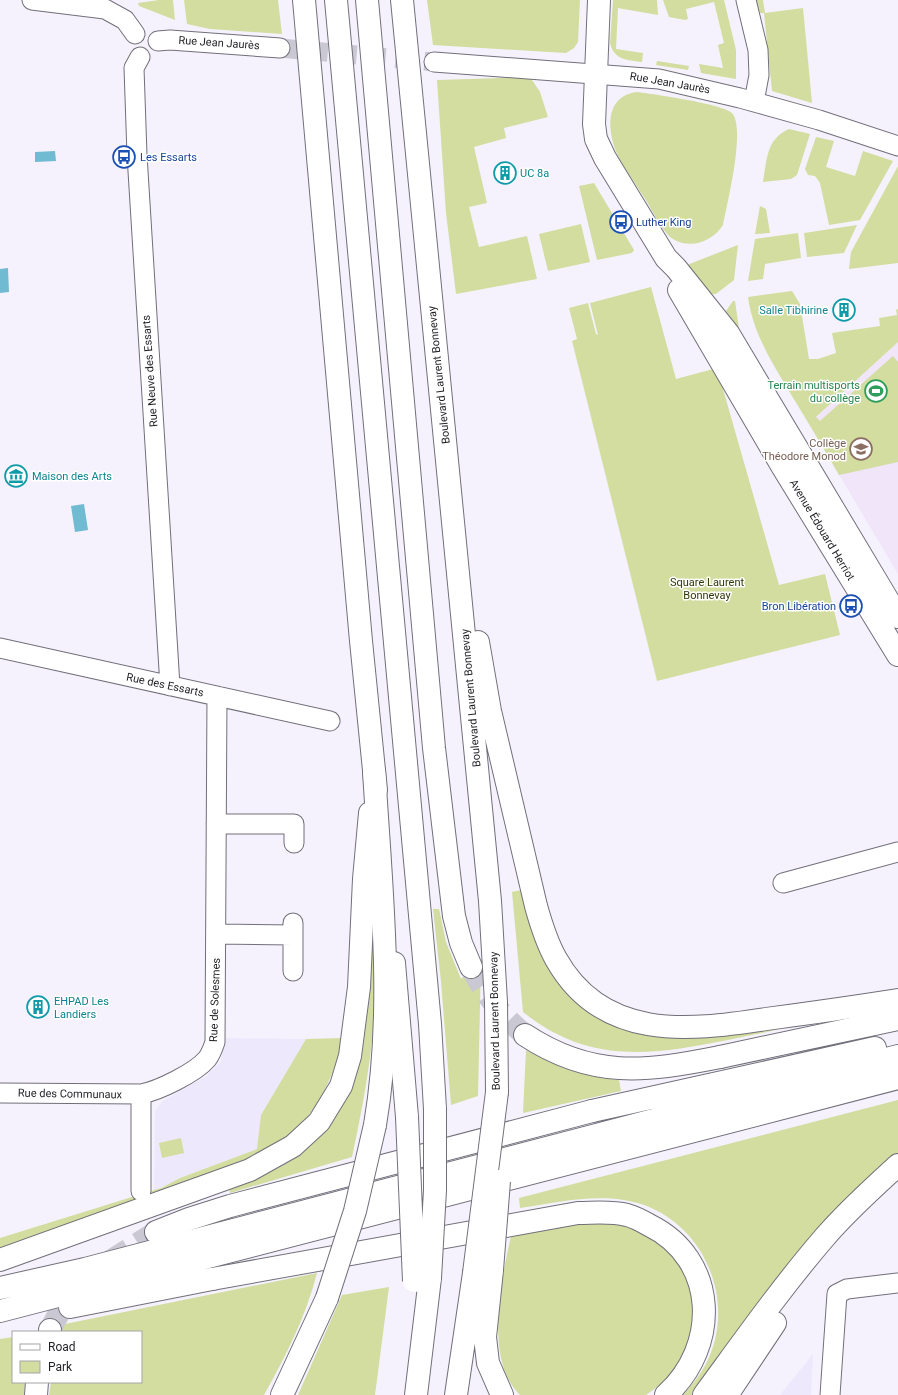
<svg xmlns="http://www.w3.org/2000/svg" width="898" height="1395" viewBox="0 0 898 1395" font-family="Roboto,sans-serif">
<rect width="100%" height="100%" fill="#f5f2fd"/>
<path fill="#eee8fd" d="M 226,1038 L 306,1039 L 261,1115 L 258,1149 L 180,1178 L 154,1191 L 155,1111 L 163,1101 L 205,1077 L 220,1063 Z
M 813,1354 L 811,1395 L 780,1395 Z"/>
<path fill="#f1e5f9" d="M 898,342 L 898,574 L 809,424 Z"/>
<path fill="#d2dd9f" d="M 159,0 L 173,0 L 175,20 L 139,6 L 138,3 Z
M 184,0 L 278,0 L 282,34 L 210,29 L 187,24 Z
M 427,0 L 580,0 L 578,42 L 574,48 L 566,53 L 433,45 Z
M 613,0 L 657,0 L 658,15 L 618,8 L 616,49 L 643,53 L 642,62 C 627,60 614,60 610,43 Z
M 663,0 L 724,0 L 736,50 L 736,79 L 701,73 L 699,64 L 723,68 L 718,45 L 724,43 L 714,2 L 686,9 L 688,19 L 685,20 L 669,17 Z
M 756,0 L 763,0 L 765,13 L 803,8 L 812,103 L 772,91 L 764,13 L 760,13 Z
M 657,61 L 689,66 L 688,70 L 656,65 Z
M 530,77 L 540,92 L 548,117 L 504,128 L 506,138 L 474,147 L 487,203 L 469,207 L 479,247 L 527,236 L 537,279 L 456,294 L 446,213 L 437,80 Z
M 637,92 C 653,94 723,104 732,113 C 746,128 727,204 723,225 C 713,241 691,250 673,239 C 664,234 653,212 647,202 C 638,187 627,173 619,158 C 607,134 603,96 637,92 Z
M 789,129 L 810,134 L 797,175 L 791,179 L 763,182 C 767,160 766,139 789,129 Z
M 816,137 L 834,141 L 826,167 L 855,176 L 863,151 L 893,161 L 860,220 L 829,225 L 820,183 L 815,176 L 808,175 L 805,169 Z
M 898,166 L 898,263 L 849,269 L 851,252 Z
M 594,183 L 634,250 L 632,253 L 597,260 L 579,186 Z
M 760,206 L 766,209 L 770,233 L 755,234 Z
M 581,224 L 590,262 L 548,271 L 539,234 Z
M 857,225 L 844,253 L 807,257 L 804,233 Z
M 798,233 L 801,258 L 765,264 L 763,279 L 748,281 L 755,239 Z
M 738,245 L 734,280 L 716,294 L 709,294 L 687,265 Z
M 651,287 L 676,379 L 717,368 L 779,585 L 825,574 L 840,635 L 657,681 L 572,341 L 577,339 L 569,308 L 588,303 L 596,334 L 598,335 L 590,303 Z
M 792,291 L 800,304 L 809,359 L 818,359 L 836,353 L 832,333 L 880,326 L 879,318 L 897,315 L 896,310 L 898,309 L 898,342 L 816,417 L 820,421 L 893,356 L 898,362 L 898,462 L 839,475 C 824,449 808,422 792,396 C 773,364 753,334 748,297 Z
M 733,301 L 735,301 L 739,329 L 726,311 Z
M 521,890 L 612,1021 L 847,1014 C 808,1023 768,1032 728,1040 C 652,1055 589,1065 523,1012 L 512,892 Z
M 433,909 L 439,909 L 446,942 L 461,979 L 478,959 L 481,961 L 478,1096 L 451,1105 L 441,982 Z
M 372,931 C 373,956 376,981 375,1005 C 372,1057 363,1106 352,1157 L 230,1193 L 229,1188 L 326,1125 Z
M 343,1038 C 329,1094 309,1127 259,1157 L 0,1255 L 0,1238 L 161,1188 L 180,1178 L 257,1149 L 261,1115 L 306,1039 Z
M 526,1050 C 558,1068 583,1076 619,1080 L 621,1091 L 523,1113 Z
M 898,1100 L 898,1155 L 765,1294 L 692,1395 L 683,1395 C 694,1383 704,1370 710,1355 C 734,1296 703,1226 644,1205 C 604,1191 560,1202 520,1208 L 519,1198 Z
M 181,1138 L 184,1153 L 162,1158 L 159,1143 Z
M 584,1223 C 607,1224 632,1223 652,1236 C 669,1247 685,1268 690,1287 C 698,1311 690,1348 676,1369 C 668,1379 656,1388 646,1395 L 520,1395 C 484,1361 501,1280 511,1236 Z
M 317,1273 C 306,1316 286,1356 264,1395 L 49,1395 L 51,1382 L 141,1382 L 141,1332 L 61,1332 L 65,1324 Z
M 389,1287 L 375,1395 L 298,1395 L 342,1295 Z
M 13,1337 L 13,1382 L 25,1382 L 24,1395 L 0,1395 L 0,1339 Z"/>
<path fill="#70bad2" d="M 55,151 L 56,161 L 35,162 L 35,152 Z
M 8,268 L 9,292 L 0,293 L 0,269 Z
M 84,504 L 88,530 L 75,532 L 71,506 Z"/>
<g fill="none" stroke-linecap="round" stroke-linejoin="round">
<path stroke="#cac8d2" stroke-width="19" stroke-dasharray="19 10" stroke-linecap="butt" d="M 280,48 L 434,62"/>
<path stroke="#cac8d2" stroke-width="22" stroke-dasharray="22 11" stroke-linecap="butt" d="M 471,967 C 485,995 501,1015 525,1035
M 110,1261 L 156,1232
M 50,1330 L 59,1313 L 79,1288"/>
<g stroke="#726f7a" stroke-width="21">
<path id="minor" d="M 32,0 L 105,9 L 125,20 L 135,34
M 746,0 L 758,50 L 759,75 L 754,102
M 158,41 L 170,40 L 280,48
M 140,57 L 134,68 L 137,155 L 170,686
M 434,62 L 659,79 L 740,98 L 819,120 L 898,146
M 0,648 L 330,721
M 216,824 L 294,824 L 294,843
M 783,883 L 898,852
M 216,934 L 293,935
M 293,971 L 293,923
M 0,1093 L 141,1094
M 141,1191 L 141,1094 C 158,1091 195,1073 207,1059 C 211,1054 213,1048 215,1042 L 217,696
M 830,1395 L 837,1294 L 847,1289 L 898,1283"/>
</g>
<g stroke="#726f7a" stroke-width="24">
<path id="tertiary" d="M 599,0 L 594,124 L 596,139 L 605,158 L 666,258 L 676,268 L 728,333 L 898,617
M 679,290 L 782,466 L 898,655"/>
</g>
<g stroke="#726f7a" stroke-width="24">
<path id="trunk" d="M 304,0 L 361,641 L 376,790
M 336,0 L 430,1024 L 435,1109
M 367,0 L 434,748 L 454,916 L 461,943 L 471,967
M 402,0 L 490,901 L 496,1002 L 497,1092
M 478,642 L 490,711 L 536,906 C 541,924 547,943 556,959 C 602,1041 687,1031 766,1019 C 810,1013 854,1007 898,1000
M 394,963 L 407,1117
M 525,1035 C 592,1079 645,1072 720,1057
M 156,1232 L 189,1219 L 230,1206 L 592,1111
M 0,1260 L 250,1170 L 293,1146 L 319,1122 L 341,1086 L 350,1056 L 359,987 L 364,879 L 370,813
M 492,1270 L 485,1337 L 488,1363 L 502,1395
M 212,1279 L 578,1213 C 594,1213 611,1211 627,1215 C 634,1217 642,1221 649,1225 C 718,1259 720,1346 666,1395
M 50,1332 L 50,1330
M 36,1395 L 37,1382
M 416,1395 L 430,1278
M 456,1395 L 474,1273"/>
</g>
<g stroke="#726f7a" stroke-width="24">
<path id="motorway" d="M 374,771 C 381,889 395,1008 375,1125
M 720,1057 L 898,1019
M 592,1111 L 875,1048
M 0,1288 L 85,1269 L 898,1056
M 70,1307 L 212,1279
M 0,1311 L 898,1078
M 282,1395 L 327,1298
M 704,1395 C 743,1342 781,1288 824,1238 C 847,1211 873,1188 898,1165
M 727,1395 L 775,1323"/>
</g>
<use href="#minor" stroke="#fff" stroke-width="19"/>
<use href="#tertiary" stroke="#fff" stroke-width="22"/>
<use href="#trunk" stroke="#fff" stroke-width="22"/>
<use href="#motorway" stroke="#fff" stroke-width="22"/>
<g stroke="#726f7a" stroke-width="24" stroke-linecap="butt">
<path id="trunk-bridge" d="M 407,1117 L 414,1281
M 492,1270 L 499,1181
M 474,1273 L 497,1092
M 430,1278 L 435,1190 L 435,1109"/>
</g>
<g stroke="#726f7a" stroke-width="24" stroke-linecap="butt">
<path id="motorway-bridge" d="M 327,1298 L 355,1211 L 375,1125"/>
</g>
<use href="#trunk-bridge" stroke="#fff" stroke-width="22"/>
<use href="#motorway-bridge" stroke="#fff" stroke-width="22"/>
</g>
<defs>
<g id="bus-ring" transform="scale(1.15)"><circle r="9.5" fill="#fff" stroke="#1a4fb4" stroke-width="1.5"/><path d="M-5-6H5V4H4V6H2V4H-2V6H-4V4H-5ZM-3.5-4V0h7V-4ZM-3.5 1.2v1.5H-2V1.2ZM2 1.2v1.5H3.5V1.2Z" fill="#1a4fb4"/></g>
<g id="building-ring" transform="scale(1.15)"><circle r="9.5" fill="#fff" stroke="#0f9aa8" stroke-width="1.5"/><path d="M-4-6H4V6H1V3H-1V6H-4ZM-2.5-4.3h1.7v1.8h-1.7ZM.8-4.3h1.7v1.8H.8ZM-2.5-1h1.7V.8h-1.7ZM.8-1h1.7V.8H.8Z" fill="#0f9aa8"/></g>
<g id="stadium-ring" transform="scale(1.15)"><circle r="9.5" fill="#fff" stroke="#2e9e5b" stroke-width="1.5"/><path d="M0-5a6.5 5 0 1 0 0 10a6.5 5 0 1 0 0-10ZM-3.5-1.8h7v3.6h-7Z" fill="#2e9e5b"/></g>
<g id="school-ring" transform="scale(1.15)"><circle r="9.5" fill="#fff" stroke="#8d6e63" stroke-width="1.5"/><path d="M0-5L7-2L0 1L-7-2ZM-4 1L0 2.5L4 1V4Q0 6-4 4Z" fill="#8d6e63"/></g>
<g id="museum-ring" transform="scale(1.15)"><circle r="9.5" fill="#fff" stroke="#0f9aa8" stroke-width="1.5"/><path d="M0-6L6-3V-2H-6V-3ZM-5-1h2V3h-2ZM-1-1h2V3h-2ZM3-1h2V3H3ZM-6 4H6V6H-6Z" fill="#0f9aa8"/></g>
</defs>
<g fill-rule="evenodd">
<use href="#bus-ring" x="124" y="157"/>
<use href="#building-ring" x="505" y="173"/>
<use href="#bus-ring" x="621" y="222"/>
<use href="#building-ring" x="844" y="310"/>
<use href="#stadium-ring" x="876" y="391"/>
<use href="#school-ring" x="861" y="449"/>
<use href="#museum-ring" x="16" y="476"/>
<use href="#bus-ring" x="851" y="606"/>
<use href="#building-ring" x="38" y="1007"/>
</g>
<g text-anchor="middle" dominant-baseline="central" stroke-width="3" stroke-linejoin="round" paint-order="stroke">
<g font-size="11" fill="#201f24" stroke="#fff">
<text transform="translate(219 43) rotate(4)">Rue Jean Jaurès</text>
<text transform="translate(670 83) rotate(10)">Rue Jean Jaurès</text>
<text transform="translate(150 371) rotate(-94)">Rue Neuve des Essarts</text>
<text transform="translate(439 375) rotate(-96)">Boulevard Laurent Bonnevay</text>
<text transform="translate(822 530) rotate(59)">Avenue Édouard Herriot</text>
<text transform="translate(165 685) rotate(12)">Rue des Essarts</text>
<text transform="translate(471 698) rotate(-95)">Boulevard Laurent Bonnevay</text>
<text transform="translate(215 1000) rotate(-88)">Rue de Solesmes</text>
<text transform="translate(495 1021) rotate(-91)">Boulevard Laurent Bonnevay</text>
<text transform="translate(70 1094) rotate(1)">Rue des Communaux</text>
</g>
<g font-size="11" fill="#164399" stroke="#fff" text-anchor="start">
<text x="140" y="157">Les Essarts</text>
<text x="636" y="222">Luther King</text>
<text x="836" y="606" text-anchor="end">Bron Libération</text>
</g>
<g font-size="11" fill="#0d838f" stroke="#fff" text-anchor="start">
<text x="520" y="173">UC 8a</text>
<text x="828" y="310" text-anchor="end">Salle Tibhirine</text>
<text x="32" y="476">Maison des Arts</text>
<text x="54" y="1001">EHPAD Les<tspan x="54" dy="13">Landiers</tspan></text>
</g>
<g font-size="11" fill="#27864d" stroke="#fff" text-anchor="end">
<text x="860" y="385">Terrain multisports<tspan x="860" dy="13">du collège</tspan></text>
</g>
<g font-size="11" fill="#785e54" stroke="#fff" text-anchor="end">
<text x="846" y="443">Collège<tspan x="846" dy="13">Théodore Monod</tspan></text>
</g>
<g font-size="11" fill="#323707" stroke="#fff">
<text x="707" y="582">Square Laurent<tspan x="707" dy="13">Bonnevay</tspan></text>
</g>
</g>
<rect x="12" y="1331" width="130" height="52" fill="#ffffff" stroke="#a6a5a7"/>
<rect x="20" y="1344" width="20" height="6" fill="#ffffff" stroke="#a6a5a7"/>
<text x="48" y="1351" font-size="12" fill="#201f24">Road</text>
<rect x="20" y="1361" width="20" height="12" fill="#d2dd9f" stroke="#a6a5a7"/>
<text x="48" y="1371" font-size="12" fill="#201f24">Park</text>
</svg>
